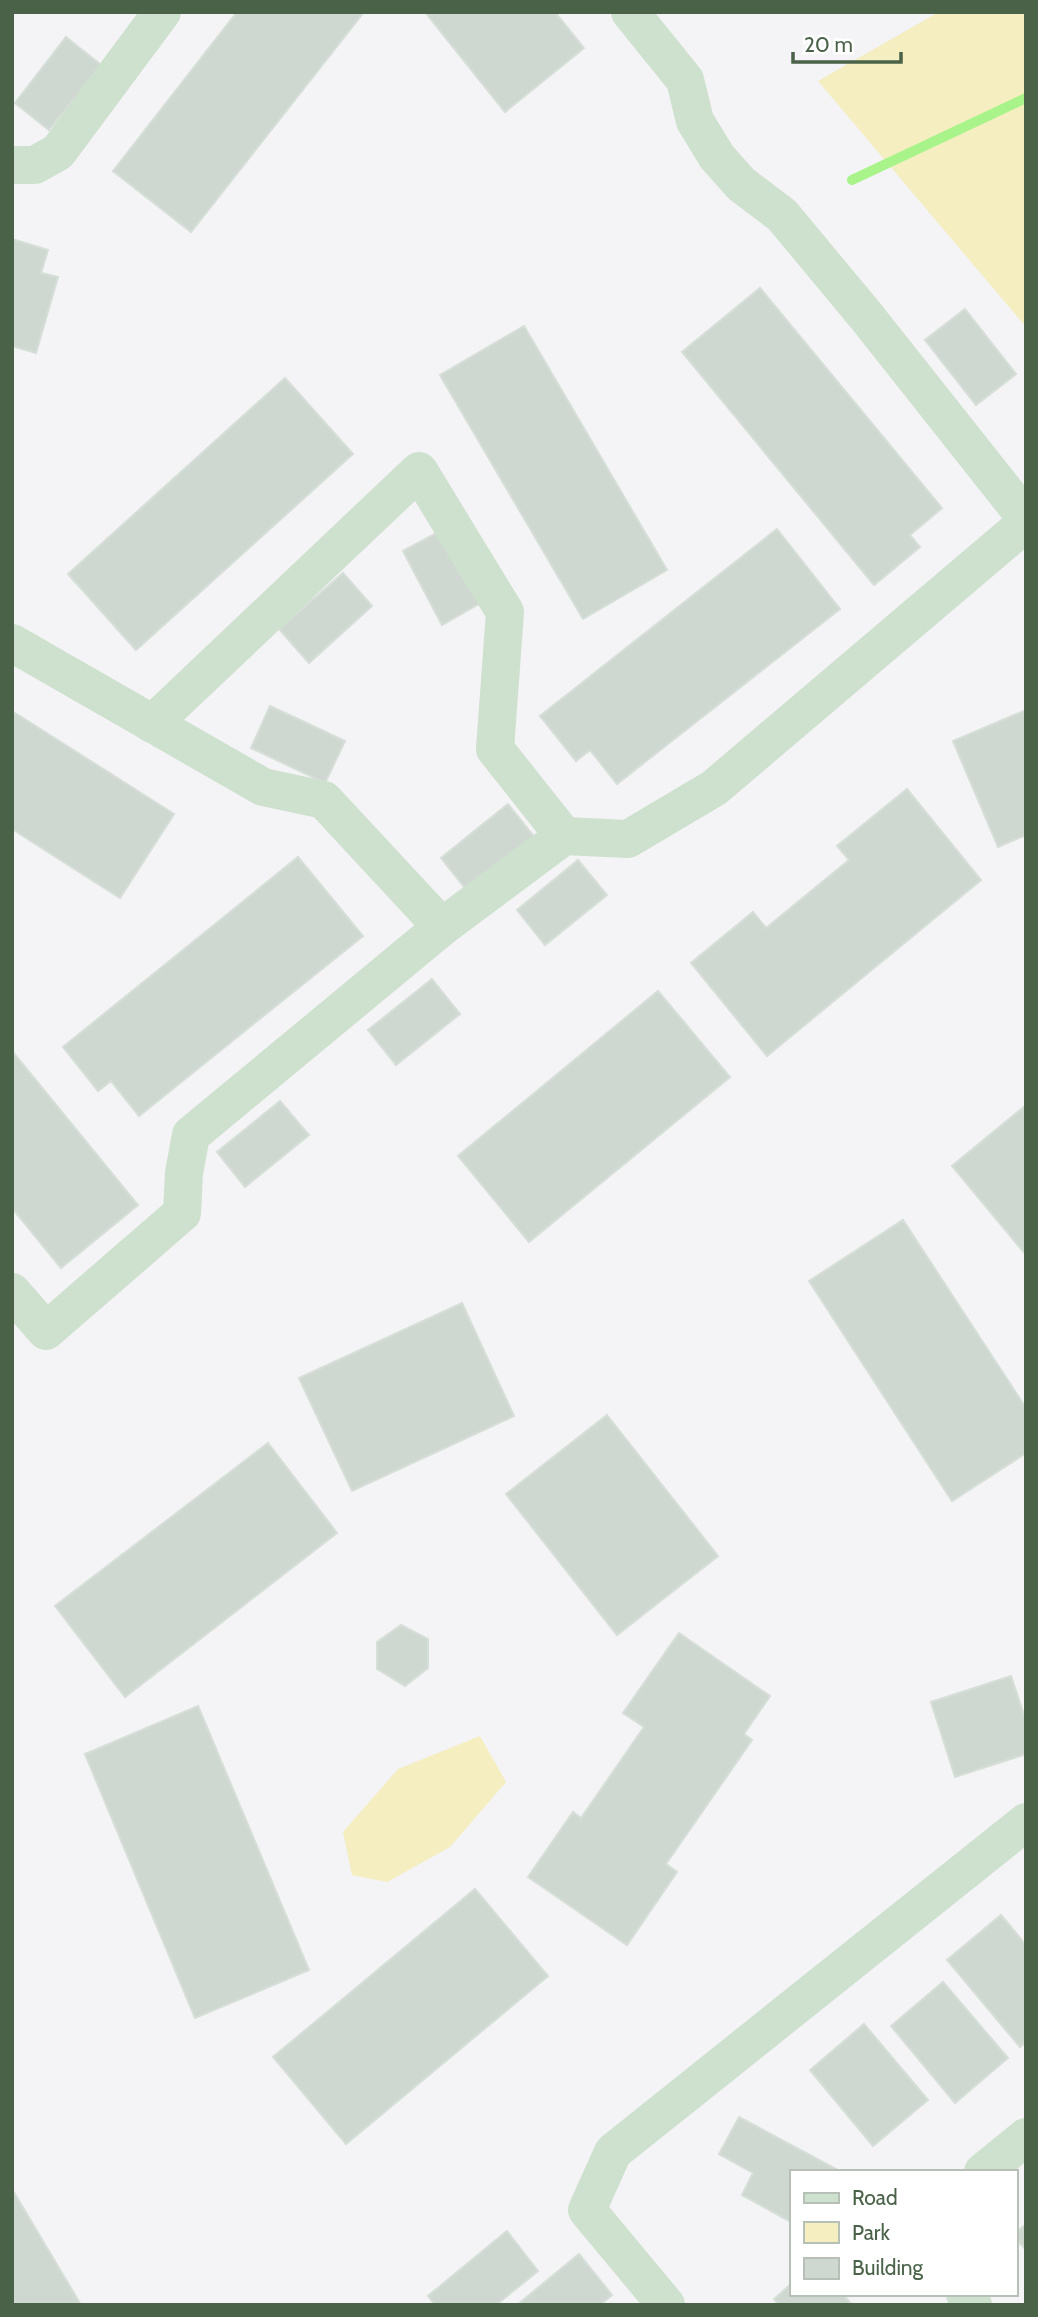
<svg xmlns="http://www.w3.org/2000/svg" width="1038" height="2317" viewBox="0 0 1038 2317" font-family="Cabin,sans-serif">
<rect width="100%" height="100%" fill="#f4f3f5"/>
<path fill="#f4eec0" d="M 939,12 L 1026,12 L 1026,327 L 818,81 Z
M 480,1736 L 506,1782 L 450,1847 L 387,1882 L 352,1875 L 343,1832 L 398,1769 Z"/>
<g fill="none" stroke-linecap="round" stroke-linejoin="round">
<path stroke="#a8f48a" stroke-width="10" d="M 852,180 L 1026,98"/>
</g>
<path fill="#cfd8d0" stroke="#d6ded8" stroke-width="2" d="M 237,12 L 364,12 L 191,232 L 113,171 Z
M 425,12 L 555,12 L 584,48 L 505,112 Z
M 66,37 L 101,65 L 49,130 L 15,103 Z
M 12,239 L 48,250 L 41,273 L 58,277 L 36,353 L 12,346 Z
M 760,288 L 942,508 L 910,535 L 920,547 L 874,585 L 682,352 Z
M 965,309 L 1016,374 L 976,405 L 925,340 Z
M 524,326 L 667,570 L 583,619 L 440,375 Z
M 285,378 L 353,454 L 136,650 L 68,574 Z
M 777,529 L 840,609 L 617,784 L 590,750 L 576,761 L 540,716 Z
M 442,530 L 482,602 L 442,625 L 403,551 Z
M 343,573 L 372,606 L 309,663 L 279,629 Z
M 270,706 L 345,741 L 325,783 L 251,748 Z
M 1026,710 L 1026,835 L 998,847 L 953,741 Z
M 12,711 L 174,814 L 120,898 L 12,829 Z
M 907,789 L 981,880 L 767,1056 L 691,963 L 753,912 L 766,928 L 849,860 L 837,846 Z
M 508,804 L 536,839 L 469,893 L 441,858 Z
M 298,857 L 363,936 L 139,1116 L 111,1081 L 98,1091 L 63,1047 Z
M 578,860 L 607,895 L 545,945 L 517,910 Z
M 432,979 L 460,1014 L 396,1065 L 368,1030 Z
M 658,991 L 730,1077 L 529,1242 L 458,1156 Z
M 12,1051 L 138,1205 L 61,1268 L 12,1208 Z
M 280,1101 L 309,1135 L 245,1187 L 217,1152 Z
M 1026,1105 L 1026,1255 L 952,1166 Z
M 903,1220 L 1026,1408 L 1026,1453 L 952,1501 L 809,1281 Z
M 462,1303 L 514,1416 L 352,1491 L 299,1378 Z
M 607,1415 L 718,1556 L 617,1635 L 506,1494 Z
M 268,1443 L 337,1533 L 125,1697 L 55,1606 Z
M 401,1625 L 428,1639 L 428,1668 L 405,1686 L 377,1669 L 377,1642 Z
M 679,1633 L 770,1696 L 744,1734 L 752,1740 L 666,1864 L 677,1872 L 627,1945 L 528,1877 L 573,1812 L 581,1818 L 644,1727 L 623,1713 Z
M 1011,1676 L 1026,1721 L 1026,1754 L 955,1777 L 931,1702 Z
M 198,1706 L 309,1970 L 195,2018 L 85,1754 Z
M 475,1889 L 548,1976 L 346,2144 L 273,2057 Z
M 1001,1915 L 1026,1945 L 1026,2042 L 1020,2047 L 947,1960 Z
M 943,1982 L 1008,2058 L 955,2103 L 891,2026 Z
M 864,2024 L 928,2100 L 873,2146 L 810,2070 Z
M 739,2117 L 836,2169 L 835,2172 L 791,2172 L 791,2222 L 742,2195 L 753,2173 L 719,2154 Z
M 12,2189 L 81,2305 L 12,2305 Z
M 1026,2224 L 1026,2250 L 1015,2238 L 1015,2233 Z
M 507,2231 L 538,2271 L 496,2305 L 435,2305 L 428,2296 Z
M 579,2254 L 612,2295 L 600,2305 L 517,2305 Z
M 791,2284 L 791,2294 L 843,2294 L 852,2305 L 779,2305 L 774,2299 Z"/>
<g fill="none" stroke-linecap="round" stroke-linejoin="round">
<path stroke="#cee0ce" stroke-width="38" d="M 630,12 L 685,80 L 695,121 L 717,157 L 741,184 L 782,215 L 866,316 L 1026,518
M 12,165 L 35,165 L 58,152 L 162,12
M 12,643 L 263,787 L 324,800 L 442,927 L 191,1135 L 184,1173 L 182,1213 L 46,1331 L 12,1292
M 152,724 L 419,471 L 505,612 L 495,749 L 564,836
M 442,927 L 564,836 L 628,839 L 714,788 L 1026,523
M 983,2172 L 1026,2137
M 965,2294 L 973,2305
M 666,2305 L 587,2210 L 613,2152 L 1026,1822"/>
</g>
<rect width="1038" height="2317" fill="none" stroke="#496248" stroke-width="28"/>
<rect x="790" y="2170" width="228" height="126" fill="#ffffff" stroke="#b6c0b6" stroke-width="2"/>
<rect x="804" y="2193" width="35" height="10" fill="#cee0ce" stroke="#b6c0b6" stroke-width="2"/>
<text x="852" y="2205" font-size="21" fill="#496248">Road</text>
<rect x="804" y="2222" width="35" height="21" fill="#f4eec0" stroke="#b6c0b6" stroke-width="2"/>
<text x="852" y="2240" font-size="21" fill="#496248">Park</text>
<rect x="804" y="2258" width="35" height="21" fill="#cfd8d0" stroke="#b6c0b6" stroke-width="2"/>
<text x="852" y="2275" font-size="21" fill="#496248">Building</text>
<path d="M793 52v10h108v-10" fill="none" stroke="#496248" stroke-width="3.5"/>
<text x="804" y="52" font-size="21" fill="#496248" stroke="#ffffff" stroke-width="5" paint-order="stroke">20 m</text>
</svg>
